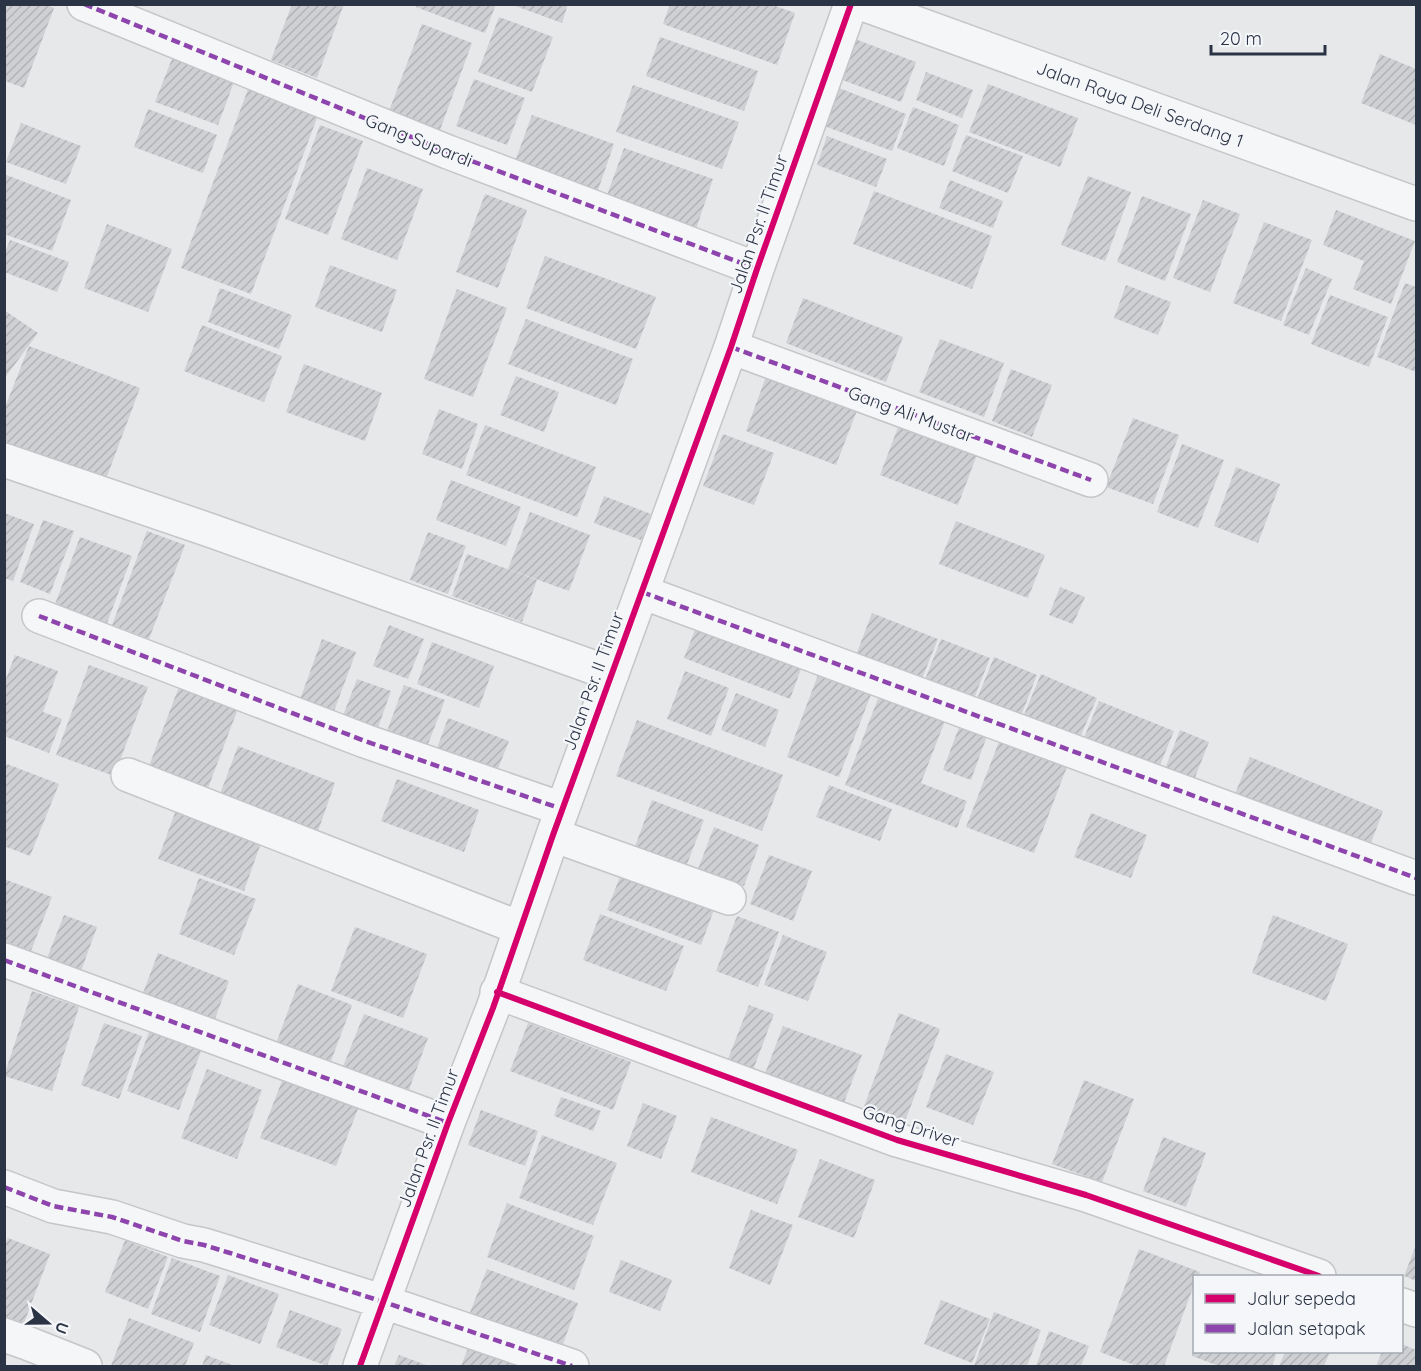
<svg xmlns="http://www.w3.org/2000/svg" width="1421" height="1371" viewBox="0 0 1421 1371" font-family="Quicksand,sans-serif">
<defs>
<pattern id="building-hatch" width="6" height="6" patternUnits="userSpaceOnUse" patternTransform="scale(1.5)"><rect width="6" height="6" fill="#ced0d3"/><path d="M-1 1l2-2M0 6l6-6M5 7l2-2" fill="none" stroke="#b1b3b6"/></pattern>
</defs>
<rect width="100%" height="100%" fill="#e6e8ea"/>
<path fill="url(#building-hatch)" d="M 5,4 L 44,4 L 54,8 L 24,88 L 5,81 Z
M 292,4 L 344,4 L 317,78 L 271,60 Z
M 417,4 L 496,4 L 485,33 L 416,7 Z
M 510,4 L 568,4 L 562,23 Z
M 670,4 L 770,4 L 795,13 L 777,65 L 663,24 Z
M 499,17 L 553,37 L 532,92 L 478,72 Z
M 422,24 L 472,43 L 440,130 L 389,111 Z
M 660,37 L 758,71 L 744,111 L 646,76 Z
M 855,39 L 916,62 L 901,102 L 840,79 Z
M 175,51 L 237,74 L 218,125 L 155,102 Z
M 1380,54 L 1416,69 L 1416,125 L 1361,103 Z
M 926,72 L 973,90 L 962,118 L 916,100 Z
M 474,79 L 525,98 L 507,145 L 456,126 Z
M 250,84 L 320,110 L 251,294 L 181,268 Z
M 988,84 L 1078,118 L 1060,167 L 969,132 Z
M 633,85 L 739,122 L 722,169 L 616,132 Z
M 839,88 L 906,114 L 892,151 L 824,126 Z
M 913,107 L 959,125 L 944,166 L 897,148 Z
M 148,109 L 217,135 L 203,173 L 134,147 Z
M 532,115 L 614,144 L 597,193 L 514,164 Z
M 21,123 L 81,146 L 66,184 L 6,162 Z
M 320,125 L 363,141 L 328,235 L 285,219 Z
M 966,135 L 1023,156 L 1008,193 L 952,171 Z
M 827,136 L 887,159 L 876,187 L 817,165 Z
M 624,148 L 713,179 L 696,229 L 606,198 Z
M 367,168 L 423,189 L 397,260 L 341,239 Z
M 4,174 L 71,200 L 52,251 L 4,234 Z
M 1088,176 L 1131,192 L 1105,261 L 1061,245 Z
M 950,180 L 1003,201 L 993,228 L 939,208 Z
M 874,191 L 992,236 L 972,289 L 853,244 Z
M 485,194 L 527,210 L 498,288 L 456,272 Z
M 1142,196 L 1191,214 L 1165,281 L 1117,262 Z
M 1203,200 L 1240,214 L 1210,292 L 1173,278 Z
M 1336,210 L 1415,241 L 1391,304 L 1353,289 L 1364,261 L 1323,245 Z
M 1264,222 L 1312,240 L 1281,321 L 1233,303 Z
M 107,224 L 172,249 L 148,312 L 84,288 Z
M 10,240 L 69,262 L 57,292 L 4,272 L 4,255 Z
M 545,256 L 656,297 L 636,349 L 526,308 Z
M 330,265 L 397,290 L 382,332 L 315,307 Z
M 1306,268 L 1332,279 L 1309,335 L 1283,325 Z
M 1405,283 L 1416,287 L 1416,372 L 1377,357 Z
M 1126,285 L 1171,302 L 1158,335 L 1114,318 Z
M 220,288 L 292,315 L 279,349 L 208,322 Z
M 457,289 L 507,308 L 473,397 L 424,379 Z
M 1330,295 L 1388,317 L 1369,367 L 1311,344 Z
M 803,298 L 903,337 L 886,382 L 786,343 Z
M 4,310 L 38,333 L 4,379 Z
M 526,319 L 633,359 L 616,405 L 508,364 Z
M 202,325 L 282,356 L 264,402 L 184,371 Z
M 940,339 L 1004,363 L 984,417 L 919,392 Z
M 29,346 L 140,388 L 106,479 L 4,441 L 4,410 Z
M 304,364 L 382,393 L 365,441 L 286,412 Z
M 1011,369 L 1052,385 L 1032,437 L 992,421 Z
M 767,374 L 858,408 L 836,465 L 746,431 Z
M 516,376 L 559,392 L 544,432 L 500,415 Z
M 439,409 L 478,424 L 462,469 L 422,454 Z
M 1133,418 L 1179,435 L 1153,504 L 1106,487 Z
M 900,422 L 978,452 L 958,505 L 880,475 Z
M 485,425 L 596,467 L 577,517 L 466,475 Z
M 723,434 L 774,453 L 754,505 L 703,486 Z
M 1182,444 L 1224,460 L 1198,528 L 1157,512 Z
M 1236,467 L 1280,484 L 1258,543 L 1214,526 Z
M 451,480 L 521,507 L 506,546 L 436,520 Z
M 604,496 L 651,514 L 641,540 L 594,523 Z
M 530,512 L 590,535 L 569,591 L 508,569 Z
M 4,513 L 34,524 L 13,581 L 4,578 Z
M 43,520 L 74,531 L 50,594 L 20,582 Z
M 956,521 L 1045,555 L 1028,598 L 939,564 Z
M 147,531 L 185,545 L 149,639 L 112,625 Z
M 428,532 L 466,546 L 448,594 L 410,580 Z
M 80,537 L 132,556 L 106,626 L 54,607 Z
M 467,554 L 537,580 L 522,622 L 452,596 Z
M 1060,587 L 1085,597 L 1073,624 L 1049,615 Z
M 872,613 L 938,639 L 921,681 L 856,655 Z
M 700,617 L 805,658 L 790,699 L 684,658 Z
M 389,625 L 424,639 L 408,679 L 373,666 Z
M 322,639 L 356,652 L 333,714 L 299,702 Z
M 941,639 L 990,658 L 973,701 L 924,682 Z
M 432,642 L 494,666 L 479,708 L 417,684 Z
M 15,655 L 58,671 L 43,712 L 62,719 L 49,753 L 4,736 L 4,684 Z
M 994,657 L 1037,675 L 1021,716 L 977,699 Z
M 89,665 L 148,687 L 114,776 L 56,755 Z
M 821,667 L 874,687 L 839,777 L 787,757 Z
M 685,671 L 729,688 L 711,736 L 667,719 Z
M 1041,674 L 1097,698 L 1079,740 L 1023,717 Z
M 357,679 L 391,691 L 374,739 L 339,726 Z
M 180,684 L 239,706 L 205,796 L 146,774 Z
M 404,685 L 445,700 L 423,757 L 383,742 Z
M 882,688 L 948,713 L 921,783 L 967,801 L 957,828 L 845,785 Z
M 736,693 L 779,710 L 765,747 L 721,730 Z
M 1099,701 L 1174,731 L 1156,775 L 1081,745 Z
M 964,714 L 991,725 L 971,780 L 943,770 Z
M 448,718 L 509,741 L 496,774 L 436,751 Z
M 637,720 L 783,775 L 762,831 L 616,776 Z
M 1180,730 L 1209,742 L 1192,785 L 1163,774 Z
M 1002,734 L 1070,759 L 1034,853 L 966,827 Z
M 238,746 L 335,783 L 318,831 L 220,794 Z
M 1250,757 L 1383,811 L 1366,856 L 1232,801 Z
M 7,764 L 59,784 L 30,856 L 4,846 L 4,769 Z
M 397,779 L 479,810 L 464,852 L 381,821 Z
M 829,785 L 892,809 L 880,841 L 816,817 Z
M 652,800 L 704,820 L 684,872 L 633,852 Z
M 176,810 L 261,843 L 244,891 L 158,859 Z
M 1091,813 L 1147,835 L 1131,878 L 1074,857 Z
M 714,827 L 759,845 L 744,886 L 698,869 Z
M 769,855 L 812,871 L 793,921 L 750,904 Z
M 625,864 L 718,899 L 701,945 L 607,910 Z
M 199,878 L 256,899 L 234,955 L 179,934 Z
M 4,879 L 52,897 L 31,951 L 4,941 Z
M 600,914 L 684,946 L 666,991 L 583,960 Z
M 64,915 L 97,927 L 81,971 L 47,958 Z
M 1273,915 L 1348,944 L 1326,1001 L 1252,973 Z
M 737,916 L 779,932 L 758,987 L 716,971 Z
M 355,927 L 427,954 L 403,1018 L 331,991 Z
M 783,935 L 827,952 L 808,1001 L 764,985 Z
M 158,953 L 229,981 L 212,1027 L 140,1001 Z
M 298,984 L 352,1005 L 328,1069 L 274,1049 Z
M 32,991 L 79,1007 L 52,1091 L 4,1076 Z
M 749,1005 L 774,1014 L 752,1073 L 726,1064 Z
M 899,1013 L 940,1029 L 904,1124 L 863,1109 Z
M 364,1014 L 428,1038 L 406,1098 L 340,1074 Z
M 104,1023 L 142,1036 L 119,1099 L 81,1085 Z
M 528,1023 L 631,1062 L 613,1110 L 510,1071 Z
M 783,1026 L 862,1055 L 842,1108 L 763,1079 Z
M 149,1032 L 201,1051 L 179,1110 L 127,1091 Z
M 946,1054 L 994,1072 L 973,1125 L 926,1107 Z
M 207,1069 L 262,1090 L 237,1159 L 181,1138 Z
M 285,1073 L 361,1101 L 336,1166 L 260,1138 Z
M 1084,1080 L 1134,1099 L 1102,1182 L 1052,1164 Z
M 561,1097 L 601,1111 L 593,1131 L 554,1116 Z
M 643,1103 L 677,1116 L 661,1159 L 627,1146 Z
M 481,1110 L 538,1131 L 525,1166 L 468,1145 Z
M 711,1117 L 798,1150 L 777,1204 L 691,1172 Z
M 542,1135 L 617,1163 L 593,1225 L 519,1198 Z
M 1163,1137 L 1206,1153 L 1186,1207 L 1143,1191 Z
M 820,1159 L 875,1180 L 854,1238 L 798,1217 Z
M 507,1203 L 594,1236 L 574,1290 L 487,1257 Z
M 751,1210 L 793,1225 L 770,1285 L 729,1268 Z
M 8,1238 L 50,1254 L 24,1323 L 4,1316 L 4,1247 Z
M 125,1240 L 168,1257 L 148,1309 L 105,1292 Z
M 1416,1245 L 1416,1281 L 1404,1276 Z
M 1139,1249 L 1200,1272 L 1198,1276 L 1194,1276 L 1194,1285 L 1164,1366 L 1137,1366 L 1100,1352 Z
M 172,1258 L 220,1276 L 200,1332 L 151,1314 Z
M 621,1260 L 672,1280 L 660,1311 L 609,1292 Z
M 487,1269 L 578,1303 L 559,1355 L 467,1320 Z
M 228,1275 L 279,1294 L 260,1344 L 209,1325 Z
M 941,1300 L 990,1319 L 972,1363 L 924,1344 Z
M 290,1310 L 342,1329 L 327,1366 L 276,1347 Z
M 994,1312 L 1041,1330 L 1027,1366 L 974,1366 Z
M 129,1318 L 194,1343 L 185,1366 L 111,1366 Z
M 1049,1331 L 1089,1346 L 1081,1366 L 1036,1366 Z
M 471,1341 L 538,1366 L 461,1366 Z
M 1402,1344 L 1416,1350 L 1416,1366 L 1376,1366 L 1382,1352 L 1402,1352 Z
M 1193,1352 L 1277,1352 L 1272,1366 L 1219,1366 L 1192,1356 Z
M 1285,1352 L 1330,1352 L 1324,1366 L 1279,1366 Z
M 206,1355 L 235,1366 L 202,1366 Z
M 399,1355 L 429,1366 L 394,1366 Z"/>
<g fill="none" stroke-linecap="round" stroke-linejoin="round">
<g stroke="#c4c6c8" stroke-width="36">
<path id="minor" d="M 84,4 L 448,152 L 757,269
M 863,4 L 1416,204
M 731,347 L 1091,480
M 4,460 L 212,531 L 612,674
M 642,592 L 1416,878
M 39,616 L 365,741 L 562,809
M 128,775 L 520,928
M 553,835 L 729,898
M 4,960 L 448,1123
M 497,992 L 897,1140 L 1086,1195 L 1319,1276
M 4,1187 L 53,1206 L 112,1217 L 183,1241 L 204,1245 L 230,1253 L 384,1302 L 572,1366
M 1402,1305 L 1416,1310
M 4,1335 L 27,1343 L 85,1366
M 360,1366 L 448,1123 L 493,1008 L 553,835 L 731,347 L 757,269 L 851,4"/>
</g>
<use href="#minor" stroke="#f5f6f7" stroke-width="33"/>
<path stroke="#8e44ad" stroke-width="4.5" stroke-dasharray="9 4.5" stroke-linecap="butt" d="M 84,4 L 448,152 L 757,269
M 731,347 L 1091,480
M 642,592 L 1416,878
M 39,616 L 365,741 L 562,809
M 4,960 L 448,1123
M 4,1187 L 53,1206 L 112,1217 L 183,1241 L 204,1245 L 230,1253 L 384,1302 L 572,1366"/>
<g stroke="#f4f6f9" stroke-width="10">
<path id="cycleway" d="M 497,992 L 897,1140 L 1086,1195 L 1319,1276
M 360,1366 L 448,1123 L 493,1008 L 553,835 L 731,347 L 757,269 L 851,4"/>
</g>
<use href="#cycleway" stroke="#d6006c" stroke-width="6"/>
</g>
<g text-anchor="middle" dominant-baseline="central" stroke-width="4.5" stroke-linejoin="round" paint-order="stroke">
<g font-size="18" fill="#2b3445" stroke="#f4f6f9">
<text transform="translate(1140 104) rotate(20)">Jalan Raya Deli Serdang 1</text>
<text transform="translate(419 140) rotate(22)">Gang Supardi</text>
<text transform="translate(758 224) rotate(-71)">Jalan Psr. II Timur</text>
<text transform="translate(911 414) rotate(20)">Gang Ali Mustar</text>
<text transform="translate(593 681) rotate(-70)">Jalan Psr. II Timur</text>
<text transform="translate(911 1126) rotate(18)">Gang Driver</text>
<text transform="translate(428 1138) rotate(-70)">Jalan Psr. II Timur</text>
</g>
</g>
<rect width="1421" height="1371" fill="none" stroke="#2b3445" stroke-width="12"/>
<rect x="1193" y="1275" width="210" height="78" fill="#f4f6f9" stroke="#a4a8b1" stroke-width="1.5"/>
<rect x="1205" y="1294" width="30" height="9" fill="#d6006c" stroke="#a4a8b1" stroke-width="1.5"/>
<text x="1247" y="1305" font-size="18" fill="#2b3445">Jalur sepeda</text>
<rect x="1205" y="1324" width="30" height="9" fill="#8e44ad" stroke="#a4a8b1" stroke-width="1.5"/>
<text x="1247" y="1335" font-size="18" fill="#2b3445">Jalan setapak</text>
<g transform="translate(48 1323) rotate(110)" stroke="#f4f6f9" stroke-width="4.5" paint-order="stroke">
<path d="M0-4.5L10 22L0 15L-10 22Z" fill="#2b3445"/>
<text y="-9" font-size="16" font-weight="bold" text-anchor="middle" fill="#2b3445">U</text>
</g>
<path d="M1211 45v9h114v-9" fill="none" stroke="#2b3445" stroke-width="3"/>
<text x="1220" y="45" font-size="18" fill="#2b3445" stroke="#f4f6f9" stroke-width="4.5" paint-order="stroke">20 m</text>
</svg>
